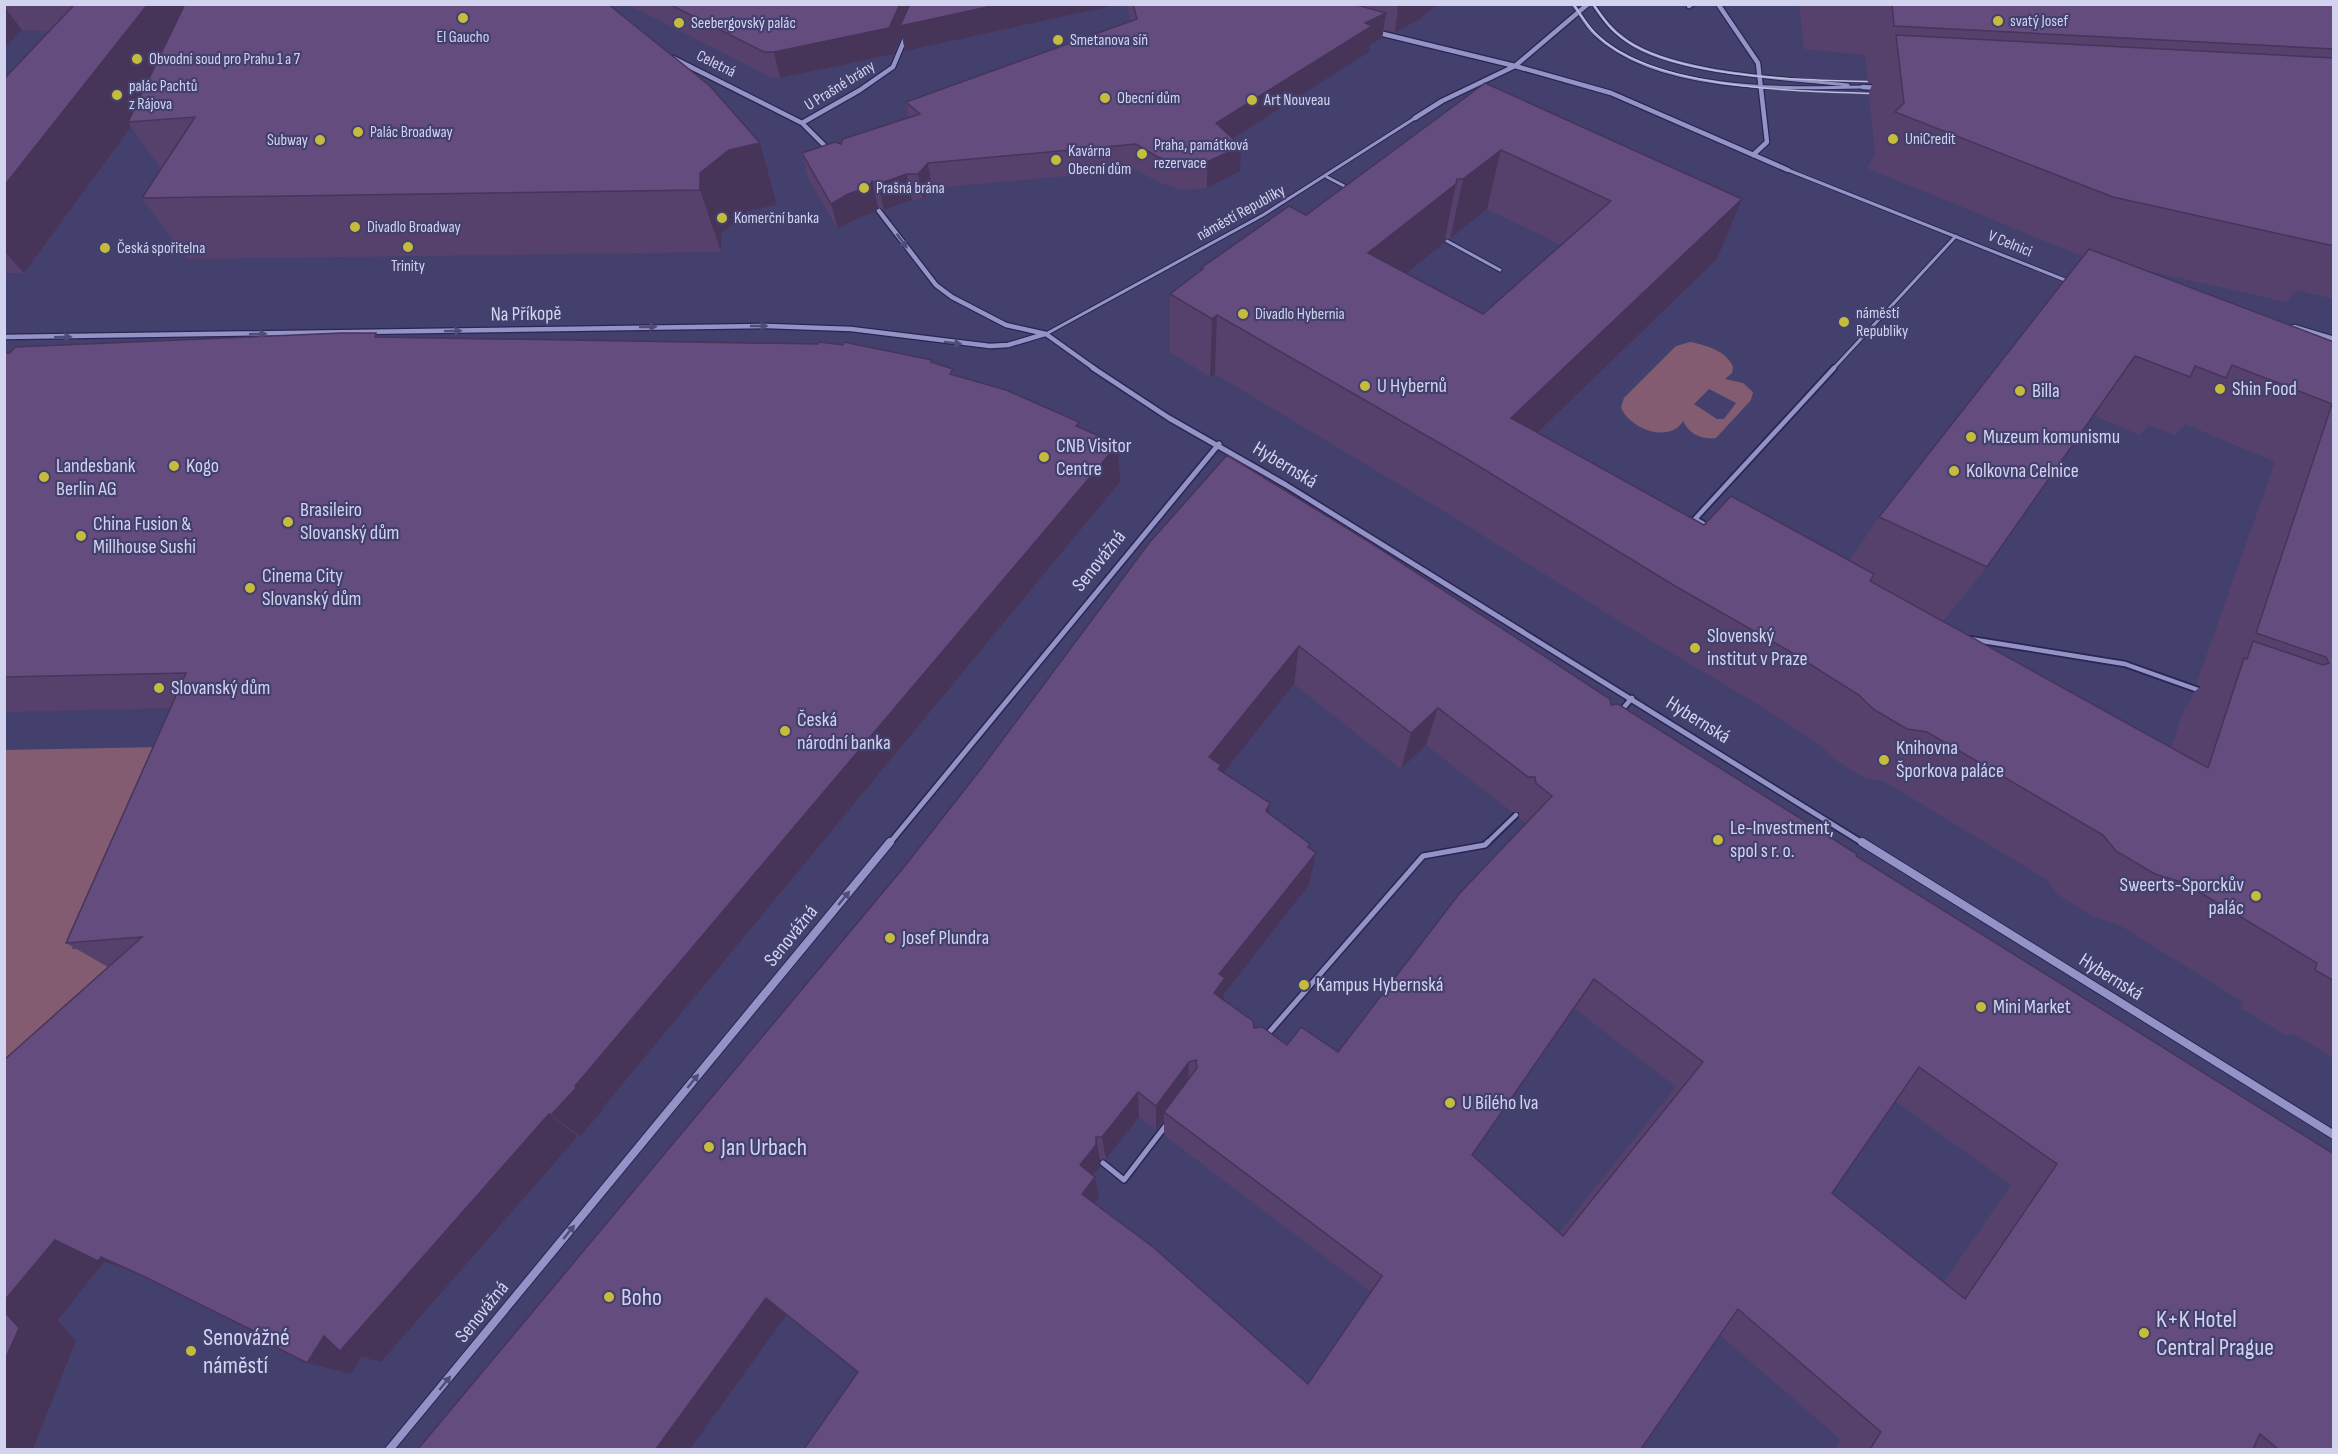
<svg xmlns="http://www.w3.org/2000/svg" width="2338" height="1454" viewBox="0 0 2338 1454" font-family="'Sofia Sans Condensed',sans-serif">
<rect width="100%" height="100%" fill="#43406e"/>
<path fill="#835c71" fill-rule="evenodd" d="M 1690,342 C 1706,345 1727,351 1733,367 L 1732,373 L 1725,379 L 1743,383 L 1753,392 L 1751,400 L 1716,438 C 1702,440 1689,434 1683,421 C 1670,444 1629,429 1621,407 L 1624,398 L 1676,346 ZM 1709,389 L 1736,403 L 1724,419 L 1717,419 L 1694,404 Z
M 160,747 L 72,949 L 119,948 L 107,978 L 5,1106 L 5,750 Z"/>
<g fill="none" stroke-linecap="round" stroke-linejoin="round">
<g stroke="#2a2551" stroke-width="5">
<path id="lane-far2" d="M 1573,4 C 1580,13 1586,26 1595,34 C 1656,92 1783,89 1863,87
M 1593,4 C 1603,19 1612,31 1627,41 C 1676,75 1788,78 1848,85
M 1788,170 L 2070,282
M 1327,177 L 1348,188
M 1447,241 L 1500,270
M 1046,334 L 1263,215 L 1415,118
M 1833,369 L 1956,236"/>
</g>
<g stroke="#2a2551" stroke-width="8">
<path id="lane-far1" d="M 1710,528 L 1695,519 L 1834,368
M 1970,639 L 2125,664 L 2201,691
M 1620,712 L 1632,698
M 1486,844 L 1516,815"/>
</g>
<g stroke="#2a2551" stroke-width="8">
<path id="lane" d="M 1266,1036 L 1423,856 L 1485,845 L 1488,842
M 1103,1163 L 1124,1180 L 1167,1124"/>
</g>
<g stroke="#2a2551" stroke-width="7">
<path id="street-far2" d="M 1718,4 L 1758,63 L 1767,142 L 1753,155
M 1689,6 L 1692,4
M 1375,32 L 1515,66 L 1611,93 L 1788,170
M 673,58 L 802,123 L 830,151
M 1863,87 L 1877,88
M 1415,118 L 1442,101 L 1515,66 L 1588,4
M 802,123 L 860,90 L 893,67 L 906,36
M 879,211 L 936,285 L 952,297 L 1006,325 L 1046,334 L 1095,369
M 2294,327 L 2334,339
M 4,337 L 767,326 L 851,329 L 990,346 L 1008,345 L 1045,334"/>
</g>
<g stroke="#2a2551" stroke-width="8">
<path id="street-far1" d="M 1093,368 L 1169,418 L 1286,485 L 1864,844
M 889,844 L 1219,444"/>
</g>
<g stroke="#2a2551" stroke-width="10">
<path id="street" d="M 1862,842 L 2334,1135
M 389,1450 L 890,842"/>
</g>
<use href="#lane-far2" stroke="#9493c7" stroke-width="3"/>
<use href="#lane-far1" stroke="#9493c7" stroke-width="4.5"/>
<use href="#lane" stroke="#9493c7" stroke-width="5"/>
<use href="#street-far2" stroke="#9493c7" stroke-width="4.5"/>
<use href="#street-far1" stroke="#9493c7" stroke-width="5"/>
<use href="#street" stroke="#9493c7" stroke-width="8"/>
<path stroke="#bebfdd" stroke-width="1.5" d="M 1573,4 C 1580,13 1587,25 1595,33 C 1652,92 1808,91 1886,94
M 1593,4 C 1599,12 1605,22 1613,30 C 1665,81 1813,80 1884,82"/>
</g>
<path fill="#56416d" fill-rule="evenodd" d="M 4,4 L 608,4 L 777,205 L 748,211 L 721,234 L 721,252 L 188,259 L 142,198 L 161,169 L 131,127 L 24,273 L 4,273 L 4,79 L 50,31 L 22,30 L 4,49 Z
M 627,4 L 1121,4 L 905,51 L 902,35 L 894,54 L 780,78 L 771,77 Z
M 1126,4 L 1437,4 L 1420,19 L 1395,32 L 1384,29 L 1382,38 L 1370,45 L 1369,52 L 1233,138 L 1240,171 L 1207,188 L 1181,190 L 1158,182 L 1137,170 L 932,188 L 923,199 L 912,200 L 884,210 L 878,207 L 875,212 L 854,220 L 838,229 L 808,178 L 802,153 L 841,144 L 909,118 L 906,102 L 1131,21 Z
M 1799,4 L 2334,4 L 2334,299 L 2297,290 L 2286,302 L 2141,269 L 2334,342 L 2334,1059 L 2293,1033 L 2287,1036 L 2241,1008 L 2243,1002 L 2121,926 L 2095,917 L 2058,895 L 2047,880 L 1884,781 L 1864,778 L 1833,758 L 1820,745 L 1754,702 L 1648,639 L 1452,516 L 1215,374 L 1210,377 L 1170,352 L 1170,294 L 1201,271 L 1201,268 L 1306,215 L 1485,83 L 1742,199 L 1717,259 L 1538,433 L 1704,525 L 1850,560 L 1879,517 L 2084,256 L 2074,253 L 1867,168 L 1875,153 L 1869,92 L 1873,83 L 1868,83 L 1865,55 L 1804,49 ZM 1487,209 L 1561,245 L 1483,314 L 1407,273 L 1444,243 L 1445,238 L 1450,239 ZM 2093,415 L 2140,435 L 2149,425 L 2175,435 L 2185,424 L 2275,462 L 2196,685 L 2201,686 L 2193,693 L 2189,705 L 2184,709 L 2171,748 L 1930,614 L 1943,621 L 1987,567 Z
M 379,337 L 933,363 L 955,375 L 1079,427 L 1120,482 L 602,1109 L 603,1110 L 580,1136 L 578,1136 L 381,1362 L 361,1357 L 351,1374 L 307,1363 L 266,1337 L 129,1270 L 104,1262 L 58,1320 L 76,1341 L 33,1449 L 108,967 L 66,943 L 171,708 L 4,712 L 4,353 Z
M 1149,543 L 1611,705 L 1856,856 L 2334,1449 L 1835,1449 L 1841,1440 L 1720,1335 L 1641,1449 L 858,1372 L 786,1315 L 690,1449 L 904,867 L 980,770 ZM 1294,684 L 1401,769 L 1426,745 L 1512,812 L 1519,812 L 1519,818 L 1526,823 L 1338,1052 L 1287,1045 L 1254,1028 L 1223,999 L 1224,994 L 1309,885 L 1309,848 L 1223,773 ZM 1574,1008 L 1676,1087 L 1559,1233 L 1472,1155 ZM 1895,1101 L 2011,1185 L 1944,1282 L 1832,1193 ZM 1139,1117 L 1156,1129 L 1164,1119 L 1164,1135 L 1371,1292 L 1307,1384 L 1094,1203 L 1099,1197 L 1095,1177 L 1093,1175 L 1100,1167 L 1100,1160 L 1106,1159 Z"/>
<path fill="#463559" d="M 148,4 L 220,4 L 128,122 L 131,127 L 24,273 L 4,251 L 4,186 Z
M 900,4 L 1121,4 L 905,51 L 902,35 L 894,54 L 780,78 L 774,52 Z
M 1402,4 L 1437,4 L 1420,19 L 1395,32 L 1398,6 Z
M 4,6 L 22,30 L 4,49 Z
M 1386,13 L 1382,38 L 1370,45 L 1369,52 L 1216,149 L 1216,123 L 1365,23 Z
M 760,143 L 777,205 L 748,211 L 721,234 L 721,252 L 700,190 L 700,173 L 729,150 Z
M 1241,146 L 1240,171 L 1207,188 L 1207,162 Z
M 1501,150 L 1487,209 L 1450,239 L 1463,179 Z
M 928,163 L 932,188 L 923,199 L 918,174 Z
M 907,174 L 912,200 L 884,210 L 878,184 Z
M 872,181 L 878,207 L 875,212 L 854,220 L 838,229 L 831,204 Z
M 1456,184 L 1444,243 L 1359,312 L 1368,253 Z
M 1742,199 L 1717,259 L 1494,475 L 1511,418 Z
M 1217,315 L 1215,374 L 1210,377 L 1212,319 Z
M 1118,444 L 1120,482 L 602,1109 L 603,1110 L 580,1136 L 551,1115 Z
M 1299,646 L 1294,684 L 1221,776 L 1209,757 Z
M 1438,708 L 1426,745 L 1401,769 L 1411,733 Z
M 1270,803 L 1266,838 L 1266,811 Z
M 1310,844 L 1306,865 L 1316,853 L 1309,885 L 1224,994 L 1223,1006 L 1214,993 L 1219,974 Z
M 1189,1062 L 1188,1087 L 1164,1112 L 1164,1119 L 1156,1129 L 1156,1106 Z
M 1138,1092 L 1139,1117 L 1106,1159 L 1102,1137 Z
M 549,1114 L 578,1136 L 381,1362 L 361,1357 L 351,1374 L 307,1363 L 324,1336 Z
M 1096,1137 L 1100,1160 L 1100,1167 L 1084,1186 L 1080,1165 Z
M 1095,1177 L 1099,1197 L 1087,1214 L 1082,1194 Z
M 55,1240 L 153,1272 L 150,1276 L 104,1262 L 58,1320 L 76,1341 L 33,1449 L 4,1449 L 4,1301 Z
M 766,1298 L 788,1313 L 690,1449 L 656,1449 Z"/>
<path fill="#644c7f" stroke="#463559" stroke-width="1.5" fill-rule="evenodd" d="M 75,4 L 148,4 L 4,186 L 4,79 Z
M 185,4 L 608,4 L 710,86 L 760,143 L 729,150 L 700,173 L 700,190 L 142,198 L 195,117 L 128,122 Z
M 669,4 L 900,4 L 889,28 L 774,52 L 764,52 Z
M 910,4 L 1001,4 L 900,26 Z
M 1133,4 L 1353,4 L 1386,13 L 1365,23 L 1372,26 L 1216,123 L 1241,146 L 1207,162 L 1181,164 L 1158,157 L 1136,144 L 928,163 L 918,174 L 907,174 L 878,184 L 872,181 L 869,187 L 848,194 L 831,204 L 802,153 L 835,142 L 841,144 L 843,139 L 920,114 L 906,102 L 1137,19 Z
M 1390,4 L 1402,4 L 1398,6 Z
M 1892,4 L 2334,4 L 2334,49 L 1894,26 Z
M 1896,35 L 2334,58 L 2334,246 L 2113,197 L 1895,112 L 1904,103 Z
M 1485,83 L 1742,199 L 1511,418 L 1704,525 L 1731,496 L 1874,574 L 1870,581 L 2208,768 L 2244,658 L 2247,659 L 2253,641 L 2323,665 L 2329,663 L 2326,657 L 2256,633 L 2332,404 L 2232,365 L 2226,378 L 2195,366 L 2190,377 L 2135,356 L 1987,567 L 1879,517 L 2089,249 L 2334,342 L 2334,981 L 2315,970 L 2317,963 L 2216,902 L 2184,883 L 2155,874 L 2116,851 L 2103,835 L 1927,732 L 1907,729 L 1873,709 L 1859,695 L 1789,651 L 1675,586 L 1467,459 L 1217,315 L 1212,319 L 1170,294 L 1203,269 L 1201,268 L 1289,206 L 1306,215 ZM 1501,150 L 1611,201 L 1483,314 L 1368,253 L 1456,184 L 1457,179 L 1463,179 Z
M 341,333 L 376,333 L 375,337 L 818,344 L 819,342 L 843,345 L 844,342 L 932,360 L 931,362 L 953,369 L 950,374 L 1006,390 L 1079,422 L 1076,426 L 1118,444 L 575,1086 L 576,1088 L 551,1115 L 549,1114 L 340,1351 L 324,1336 L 307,1363 L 264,1341 L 266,1337 L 143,1276 L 101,1257 L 98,1261 L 55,1240 L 4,1301 L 4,1060 L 142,937 L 66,943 L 186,673 L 4,677 L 4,353 L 10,353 L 15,347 Z
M 1227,455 L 1371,543 L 1610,699 L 1611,705 L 1618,704 L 1857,854 L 1856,856 L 2334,1154 L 2334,1449 L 2278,1449 L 2260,1434 L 2253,1449 L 1870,1449 L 1881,1432 L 1738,1309 L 1641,1449 L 804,1449 L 858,1372 L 766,1298 L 656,1449 L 418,1449 L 904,867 L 980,770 L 1149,543 ZM 1299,646 L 1411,733 L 1438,708 L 1528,777 L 1535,777 L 1536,783 L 1552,796 L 1459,894 L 1338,1052 L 1301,1027 L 1287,1045 L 1262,1027 L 1254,1028 L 1253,1021 L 1214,993 L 1225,978 L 1219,974 L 1316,853 L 1308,847 L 1310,844 L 1266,811 L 1270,803 L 1218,769 L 1221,765 L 1209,757 ZM 1594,979 L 1703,1062 L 1563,1236 L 1472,1155 ZM 1196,1060 L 1197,1068 L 1164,1112 L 1382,1276 L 1308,1384 L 1153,1247 L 1082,1194 L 1095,1177 L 1080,1165 L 1096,1145 L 1096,1137 L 1102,1137 L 1138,1092 L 1156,1106 L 1189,1062 ZM 1919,1067 L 2057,1164 L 1965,1299 L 1832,1193 Z
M 4,1311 L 19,1328 L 4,1362 Z"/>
<defs><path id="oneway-solid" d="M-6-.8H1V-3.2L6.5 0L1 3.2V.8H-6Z" transform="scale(1.5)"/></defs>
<g fill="#4f4c7b">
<use href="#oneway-solid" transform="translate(902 241) rotate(54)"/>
<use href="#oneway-solid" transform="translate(759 326)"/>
<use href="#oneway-solid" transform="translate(648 327) rotate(-1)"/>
<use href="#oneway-solid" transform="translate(453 331) rotate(-1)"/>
<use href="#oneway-solid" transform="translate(258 334) rotate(-1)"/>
<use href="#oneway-solid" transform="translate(63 337) rotate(-1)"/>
<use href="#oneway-solid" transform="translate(953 343) rotate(7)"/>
<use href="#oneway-solid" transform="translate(844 898) rotate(-51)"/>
<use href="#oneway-solid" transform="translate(693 1081) rotate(-51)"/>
<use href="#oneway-solid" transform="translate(569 1232) rotate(-51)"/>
<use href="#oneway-solid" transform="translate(445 1383) rotate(-51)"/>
</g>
<g fill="#c5bc3d" stroke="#43406e" stroke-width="2">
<circle cx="463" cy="18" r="6"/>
<circle cx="1998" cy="21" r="6"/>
<circle cx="679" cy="23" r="6"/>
<circle cx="1058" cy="40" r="6"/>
<circle cx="137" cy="59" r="6"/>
<circle cx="117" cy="95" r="6"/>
<circle cx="1105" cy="98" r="6"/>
<circle cx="1252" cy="100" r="6"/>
<circle cx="358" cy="132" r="6"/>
<circle cx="1893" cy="139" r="6"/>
<circle cx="320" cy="140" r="6"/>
<circle cx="1142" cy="154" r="6"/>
<circle cx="1056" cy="160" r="6"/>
<circle cx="864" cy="188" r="6"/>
<circle cx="722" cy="218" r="6"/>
<circle cx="355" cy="227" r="6"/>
<circle cx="408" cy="247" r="6"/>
<circle cx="105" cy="248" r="6"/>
<circle cx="1243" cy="314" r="6"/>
<circle cx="1844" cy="322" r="6"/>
<circle cx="1365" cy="386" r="6"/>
<circle cx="2220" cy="389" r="6"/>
<circle cx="2020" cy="391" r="6"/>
<circle cx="1971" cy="437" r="6"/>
<circle cx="1044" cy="457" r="6"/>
<circle cx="174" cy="466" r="6"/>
<circle cx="1954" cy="471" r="6"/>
<circle cx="44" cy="477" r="6"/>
<circle cx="288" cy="522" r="6"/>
<circle cx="81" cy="536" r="6"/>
<circle cx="250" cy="588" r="6"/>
<circle cx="1695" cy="648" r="6"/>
<circle cx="159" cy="688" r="6"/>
<circle cx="785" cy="731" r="6"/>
<circle cx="1884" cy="760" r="6"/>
<circle cx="1718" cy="840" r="6"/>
<circle cx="2256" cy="896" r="6"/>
<circle cx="890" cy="938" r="6"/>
<circle cx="1304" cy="985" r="6"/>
<circle cx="1981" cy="1007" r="6"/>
<circle cx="1450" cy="1103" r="6"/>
<circle cx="709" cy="1147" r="6"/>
<circle cx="609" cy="1297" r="6"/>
<circle cx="2144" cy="1333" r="6"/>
<circle cx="191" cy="1351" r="6"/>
</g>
<g text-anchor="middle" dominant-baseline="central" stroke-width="4.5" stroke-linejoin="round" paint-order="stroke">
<g font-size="16" fill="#d2d3ef" stroke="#43406e" text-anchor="start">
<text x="2010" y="21">svatý Josef</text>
<text x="691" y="23">Seebergovský palác</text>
<text x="463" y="37" text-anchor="middle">El Gaucho</text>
<text x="1070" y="40">Smetanova síň</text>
<text x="149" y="59">Obvodní soud pro Prahu 1 a 7</text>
<text x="129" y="86">palác Pachtů<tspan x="129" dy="18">z Rájova</tspan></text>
<text x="1117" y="98">Obecní dům</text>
<text x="1264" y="100">Art Nouveau</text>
<text x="370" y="132">Palác Broadway</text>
<text x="1905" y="139">UniCredit</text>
<text x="308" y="140" text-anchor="end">Subway</text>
<text x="1154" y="145">Praha, památková<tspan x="1154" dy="18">rezervace</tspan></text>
<text x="1068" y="151">Kavárna<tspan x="1068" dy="18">Obecní dům</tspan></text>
<text x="876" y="188">Prašná brána</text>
<text x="734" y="218">Komerční banka</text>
<text x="367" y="227">Divadlo Broadway</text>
<text x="117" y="248">Česká spořitelna</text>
<text x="408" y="266" text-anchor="middle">Trinity</text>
<text x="1856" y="313">náměstí<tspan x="1856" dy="18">Republiky</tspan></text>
<text x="1255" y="314">Divadlo Hybernia</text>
</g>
<g font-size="16" fill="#d2d3ef" stroke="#43406e">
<text transform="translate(716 64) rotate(26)">Celetná</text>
<text transform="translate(840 86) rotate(-32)">U Prašné brány</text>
<text transform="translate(1241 213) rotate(-29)">náměstí Republiky</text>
<text transform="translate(2010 244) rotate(22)">V Celnici</text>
</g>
<g font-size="20" fill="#d2d3ef" stroke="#43406e">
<text transform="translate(526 314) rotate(-1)">Na Příkopě</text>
<text transform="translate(1285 465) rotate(31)">Hybernská</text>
<text transform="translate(1099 561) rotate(-51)">Senovážná</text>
<text transform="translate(1698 720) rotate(32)">Hybernská</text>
<text transform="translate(791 936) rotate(-51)">Senovážná</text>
<text transform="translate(2111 977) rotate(32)">Hybernská</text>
<text transform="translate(482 1312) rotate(-51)">Senovážná</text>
</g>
<g font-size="20" fill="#d2d3ef" stroke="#43406e" text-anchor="start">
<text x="1377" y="386">U Hybernů</text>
<text x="2232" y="389">Shin Food</text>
<text x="2032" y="391">Billa</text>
<text x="1983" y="437">Muzeum komunismu</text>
<text x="1056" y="446">CNB Visitor<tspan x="1056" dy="23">Centre</tspan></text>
<text x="56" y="466">Landesbank<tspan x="56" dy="23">Berlin AG</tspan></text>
<text x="186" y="466">Kogo</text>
<text x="1966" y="471">Kolkovna Celnice</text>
<text x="300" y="510">Brasileiro<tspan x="300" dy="23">Slovanský dům</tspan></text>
<text x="93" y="524">China Fusion &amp;<tspan x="93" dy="23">Millhouse Sushi</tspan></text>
<text x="262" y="576">Cinema City<tspan x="262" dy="23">Slovanský dům</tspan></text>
<text x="1707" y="636">Slovenský<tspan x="1707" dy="23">institut v Praze</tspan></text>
<text x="171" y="688">Slovanský dům</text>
<text x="797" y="720">Česká<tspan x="797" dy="23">národní banka</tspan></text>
<text x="1896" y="748">Knihovna<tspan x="1896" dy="23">Šporkova paláce</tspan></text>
<text x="1730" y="828">Le-Investment,<tspan x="1730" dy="23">spol s r. o.</tspan></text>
<text x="2244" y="885" text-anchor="end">Sweerts-Sporckův<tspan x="2244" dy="23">palác</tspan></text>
<text x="902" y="938">Josef Plundra</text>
<text x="1316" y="985">Kampus Hybernská</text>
<text x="1993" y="1007">Mini Market</text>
<text x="1462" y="1103">U Bílého lva</text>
</g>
<g font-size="24" fill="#d2d3ef" stroke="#43406e" text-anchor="start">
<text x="721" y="1147">Jan Urbach</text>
<text x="621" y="1297">Boho</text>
<text x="2156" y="1319">K+K Hotel<tspan x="2156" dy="28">Central Prague</tspan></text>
<text x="203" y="1337">Senovážné<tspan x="203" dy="28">náměstí</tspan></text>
</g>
</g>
<rect width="2338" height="1454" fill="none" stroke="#d2d3ef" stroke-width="12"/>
</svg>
